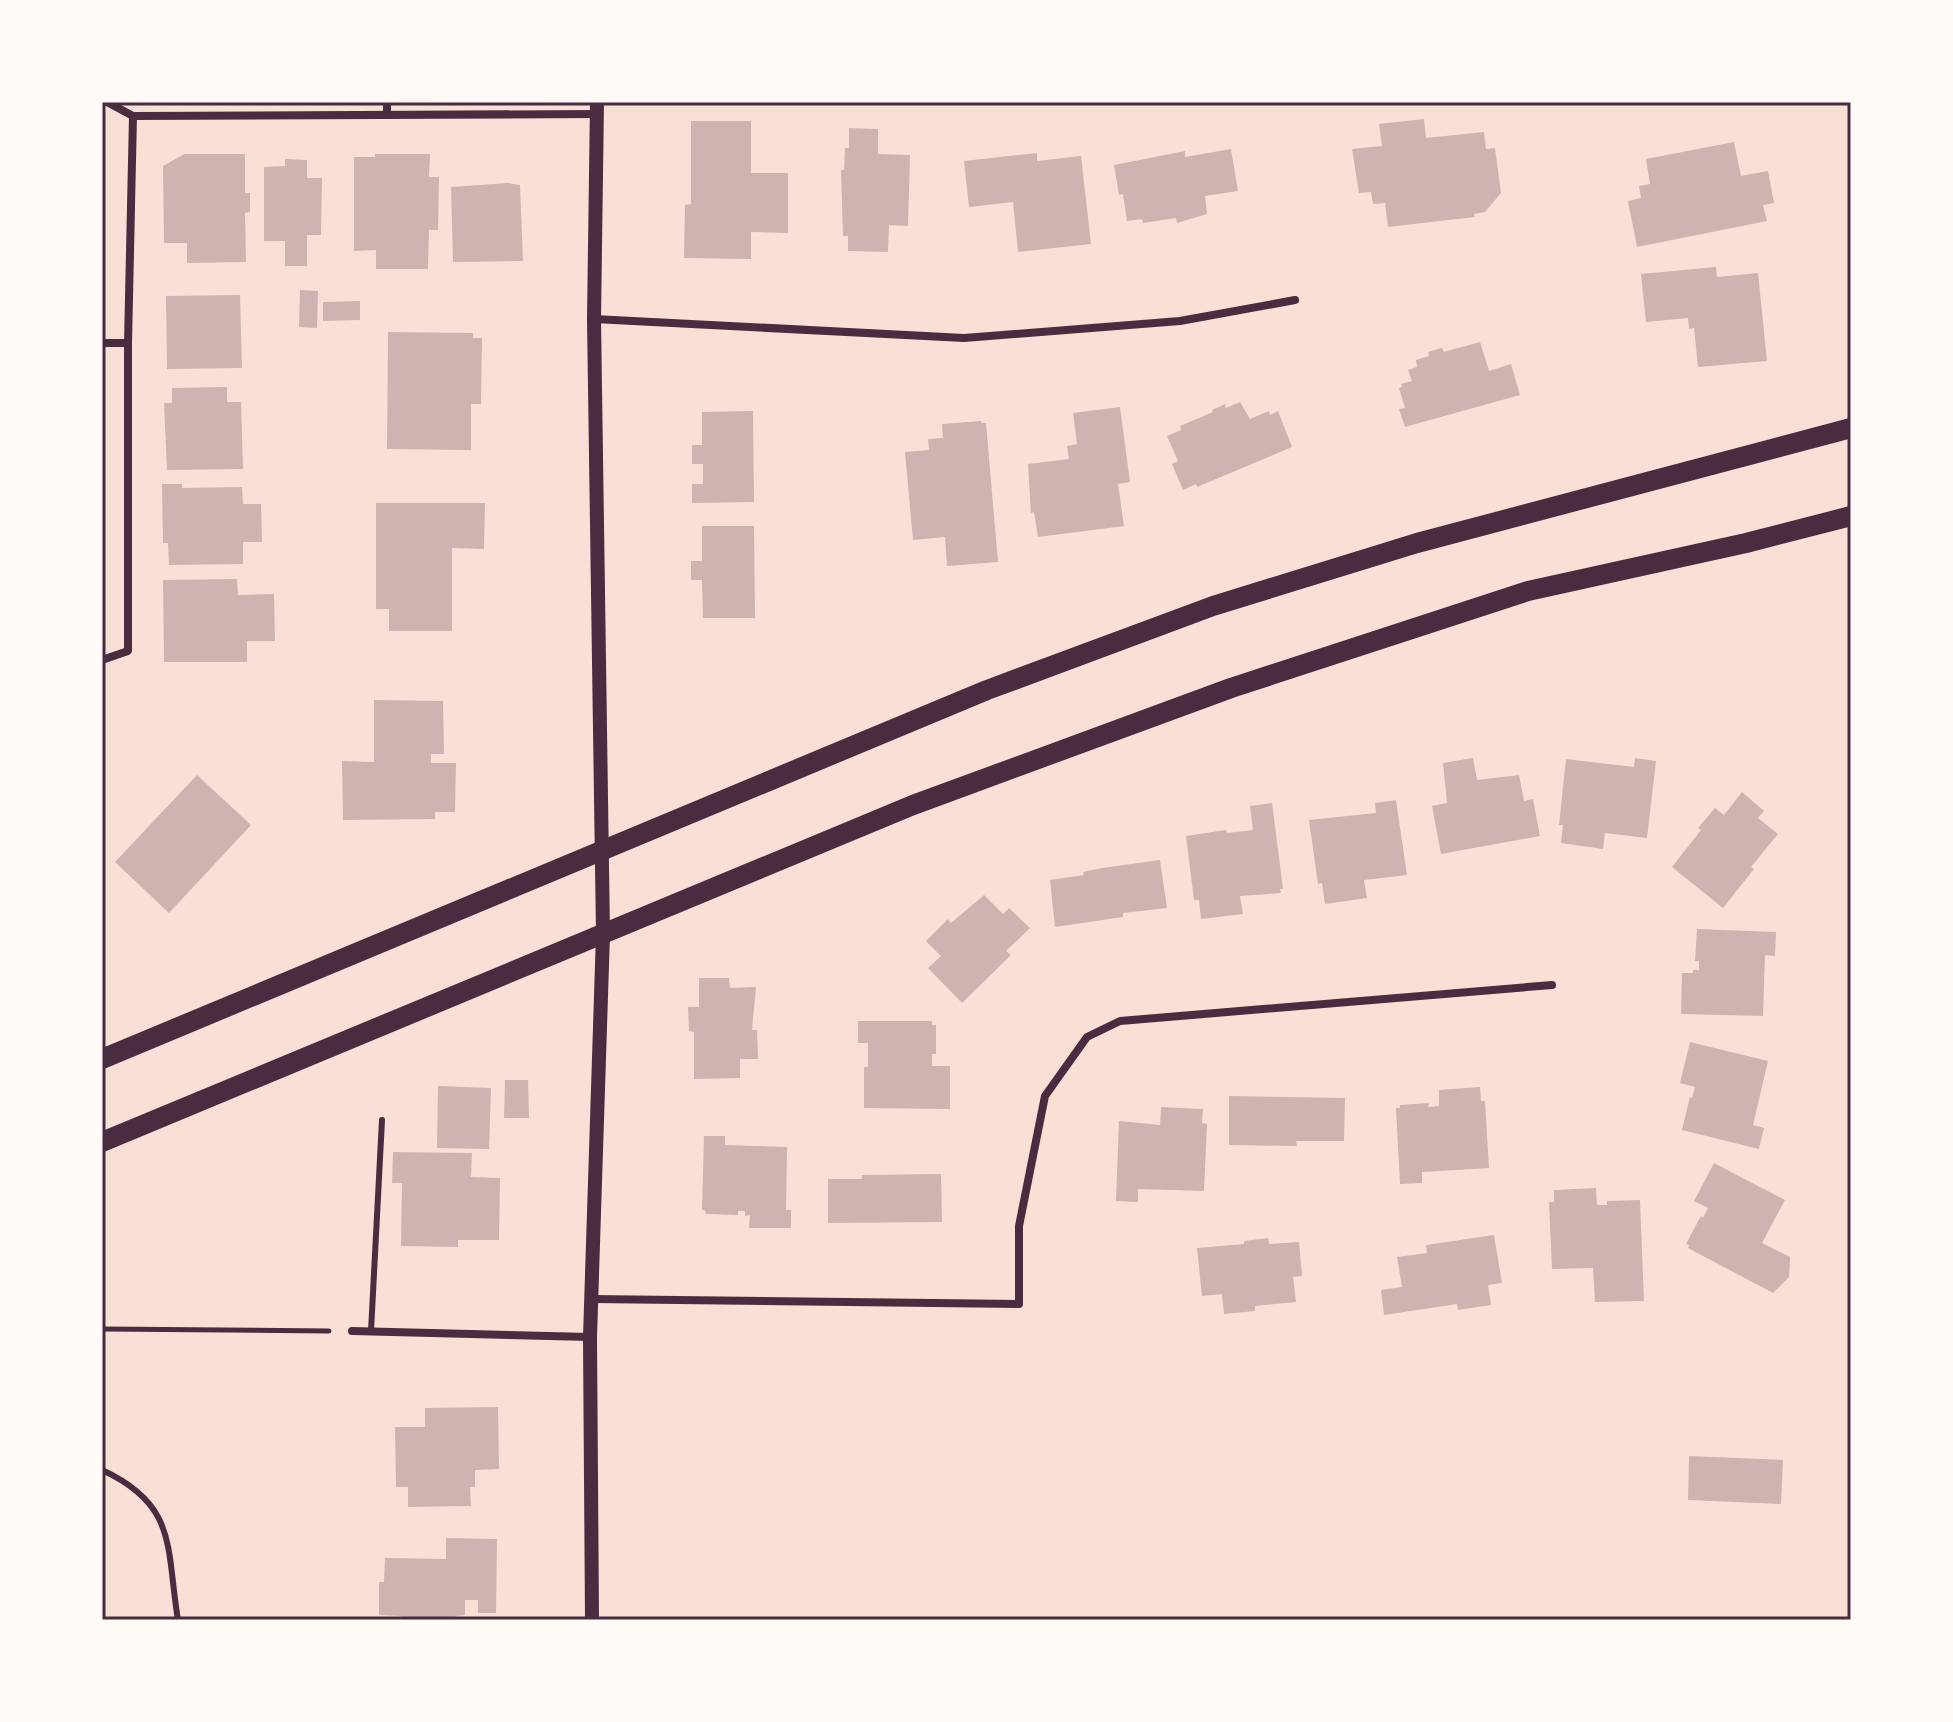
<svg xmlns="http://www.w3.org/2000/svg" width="1953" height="1722" viewBox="0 0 1953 1722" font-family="'DejaVu Sans',sans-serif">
<rect width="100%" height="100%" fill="#f7e1d7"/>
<path fill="#ccb4b1" d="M 1424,119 L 1426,138 L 1484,132 L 1486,149 L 1495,148 L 1501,193 L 1485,212 L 1474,214 L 1475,217 L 1388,227 L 1385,203 L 1373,204 L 1371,192 L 1359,193 L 1352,149 L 1382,146 L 1379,124 Z
M 691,121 L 751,121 L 751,173 L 788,173 L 788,233 L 751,232 L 751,259 L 684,258 L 685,205 L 691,204 Z
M 849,128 L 878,129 L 878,154 L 910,155 L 908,226 L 889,225 L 888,252 L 848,251 L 848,236 L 843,236 L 841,170 L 844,170 L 845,148 L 849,148 Z
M 1734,142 L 1741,176 L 1768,171 L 1774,203 L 1763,205 L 1767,221 L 1637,247 L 1628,201 L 1641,198 L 1639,186 L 1650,184 L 1646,159 Z
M 1231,149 L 1238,191 L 1205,196 L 1207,214 L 1177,223 L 1176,218 L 1143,223 L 1142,219 L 1127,221 L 1123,194 L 1119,195 L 1114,165 L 1185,151 L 1185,157 Z
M 1037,153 L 1037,161 L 1081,156 L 1091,244 L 1018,252 L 1013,202 L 969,207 L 964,161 Z
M 184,154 L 245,154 L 245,193 L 250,193 L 250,212 L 245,213 L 246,262 L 187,263 L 187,243 L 164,243 L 163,166 Z
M 375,154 L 430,154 L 429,177 L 439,177 L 438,230 L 429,230 L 428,269 L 376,269 L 376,250 L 354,251 L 354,157 L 375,157 Z
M 285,159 L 307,160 L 307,178 L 322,178 L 321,235 L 307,235 L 307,266 L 285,266 L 285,241 L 264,241 L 264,167 L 285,166 Z
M 508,183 L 520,185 L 523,261 L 453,262 L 451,187 Z
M 1716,267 L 1717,277 L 1758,273 L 1767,361 L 1698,367 L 1694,328 L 1689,329 L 1688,318 L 1646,322 L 1641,274 Z
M 300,290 L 318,291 L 317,328 L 299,327 Z
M 240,295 L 242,368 L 167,369 L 166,296 Z
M 360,301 L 360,320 L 323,321 L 323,302 Z
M 388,332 L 473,333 L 473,338 L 482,338 L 481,404 L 471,404 L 471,450 L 387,449 Z
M 1480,342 L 1489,371 L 1511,364 L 1520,395 L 1405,427 L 1399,409 L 1405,408 L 1399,388 L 1402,387 L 1401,384 L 1412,381 L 1408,370 L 1417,367 L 1416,360 L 1429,356 L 1428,352 L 1442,348 L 1444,352 Z
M 227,387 L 227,402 L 241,402 L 243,469 L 167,470 L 164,403 L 172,403 L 172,388 Z
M 1240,402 L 1250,419 L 1269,411 L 1270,415 L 1278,411 L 1292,447 L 1197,487 L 1196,484 L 1183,490 L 1172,464 L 1178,461 L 1167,436 L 1181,430 L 1180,426 L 1213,412 L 1212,410 L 1225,404 L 1226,408 Z
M 1120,407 L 1130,482 L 1118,484 L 1124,526 L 1038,537 L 1034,512 L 1031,513 L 1028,464 L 1069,459 L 1067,446 L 1077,444 L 1073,413 Z
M 753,411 L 754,502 L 692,503 L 692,484 L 703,484 L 703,464 L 692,464 L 692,445 L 702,445 L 702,412 Z
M 981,421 L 981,423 L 986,423 L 998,562 L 947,566 L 945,537 L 913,540 L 905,452 L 929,450 L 928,439 L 943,438 L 942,424 Z
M 162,484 L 182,484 L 182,488 L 242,487 L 243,504 L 261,504 L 262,542 L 243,542 L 243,564 L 169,565 L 168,543 L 163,543 Z
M 376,503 L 485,503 L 484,549 L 452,548 L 452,631 L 389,631 L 389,609 L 376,609 Z
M 702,526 L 754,526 L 755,618 L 703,618 L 702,580 L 691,580 L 691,561 L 702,561 Z
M 237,579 L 238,595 L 274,594 L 275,641 L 247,641 L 247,662 L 164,662 L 163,580 Z
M 374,700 L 443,701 L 444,754 L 431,754 L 431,763 L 456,763 L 455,812 L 435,812 L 435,819 L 343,820 L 342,761 L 374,762 Z
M 1473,758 L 1477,780 L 1519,775 L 1524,801 L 1533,799 L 1540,836 L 1441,854 L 1432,806 L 1447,803 L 1443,763 Z
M 1635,758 L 1656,761 L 1647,838 L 1605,833 L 1603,849 L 1561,843 L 1563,825 L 1559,825 L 1566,759 L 1634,767 Z
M 197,775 L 251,825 L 169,913 L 115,862 Z
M 1742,792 L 1764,811 L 1758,818 L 1778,834 L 1751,867 L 1754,869 L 1723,908 L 1672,867 L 1701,830 L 1698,828 L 1715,808 L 1724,815 Z
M 1396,800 L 1407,875 L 1364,880 L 1367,898 L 1325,904 L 1322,883 L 1318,884 L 1309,820 L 1376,813 L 1375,803 Z
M 1272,803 L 1283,889 L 1280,889 L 1281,893 L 1240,896 L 1243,914 L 1201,919 L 1199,900 L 1194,900 L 1186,836 L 1226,830 L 1227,833 L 1253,830 L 1250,806 Z
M 1160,860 L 1167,908 L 1123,913 L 1123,917 L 1055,927 L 1050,880 L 1084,875 L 1083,872 L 1102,868 Z
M 984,895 L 1003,914 L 1009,908 L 1030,928 L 1006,951 L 1011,955 L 962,1003 L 928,968 L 941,956 L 926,941 L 948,919 L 951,923 Z
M 1697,929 L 1776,932 L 1775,956 L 1765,955 L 1763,1016 L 1681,1014 L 1682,973 L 1693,973 L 1693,970 L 1699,970 L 1699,961 L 1695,961 Z
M 699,978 L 729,978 L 730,988 L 756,987 L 752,1030 L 757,1030 L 758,1059 L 740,1059 L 740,1078 L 694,1079 L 694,1032 L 689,1031 L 688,1007 L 699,1007 Z
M 858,1021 L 932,1021 L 932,1025 L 936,1025 L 936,1054 L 932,1054 L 932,1066 L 950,1066 L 950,1109 L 864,1108 L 864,1067 L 868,1067 L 868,1043 L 858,1043 Z
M 1690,1042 L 1768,1061 L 1753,1125 L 1764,1128 L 1759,1149 L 1682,1130 L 1690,1097 L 1692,1098 L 1695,1087 L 1680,1083 Z
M 505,1080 L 528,1080 L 529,1118 L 504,1118 Z
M 438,1086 L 491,1088 L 489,1149 L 437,1148 Z
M 1480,1087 L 1481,1101 L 1485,1101 L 1489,1168 L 1422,1172 L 1422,1183 L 1400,1184 L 1396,1108 L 1400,1108 L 1400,1105 L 1429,1103 L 1428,1107 L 1439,1106 L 1439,1090 Z
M 1229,1096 L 1345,1098 L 1344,1141 L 1296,1141 L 1297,1146 L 1229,1145 Z
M 1161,1107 L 1203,1109 L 1202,1123 L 1207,1124 L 1204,1191 L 1138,1189 L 1138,1202 L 1116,1201 L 1119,1121 L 1160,1125 Z
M 704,1136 L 725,1136 L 725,1145 L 787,1147 L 786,1210 L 791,1210 L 791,1228 L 749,1228 L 750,1215 L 745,1216 L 745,1211 L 738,1211 L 738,1215 L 706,1214 L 705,1210 L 702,1210 Z
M 393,1152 L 472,1153 L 471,1177 L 500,1178 L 499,1240 L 458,1240 L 458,1247 L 401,1246 L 402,1183 L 392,1183 Z
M 1714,1163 L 1785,1200 L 1762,1243 L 1790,1257 L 1789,1277 L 1773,1293 L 1688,1248 L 1689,1245 L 1686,1244 L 1701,1216 L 1703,1218 L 1708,1208 L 1694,1201 Z
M 941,1174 L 942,1222 L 828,1223 L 828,1179 L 862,1179 L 862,1175 Z
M 1596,1188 L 1597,1205 L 1607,1205 L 1607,1201 L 1640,1200 L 1644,1301 L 1595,1302 L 1593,1268 L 1552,1269 L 1549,1202 L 1554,1202 L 1554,1190 Z
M 1494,1235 L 1502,1283 L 1488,1285 L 1491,1305 L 1458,1310 L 1457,1304 L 1384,1315 L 1381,1290 L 1402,1287 L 1397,1257 L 1427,1253 L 1426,1245 Z
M 1268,1238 L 1269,1244 L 1299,1242 L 1302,1276 L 1293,1277 L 1296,1302 L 1255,1306 L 1255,1311 L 1224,1314 L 1222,1294 L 1202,1296 L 1197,1248 L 1244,1244 L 1244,1241 Z
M 498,1407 L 499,1469 L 475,1470 L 475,1487 L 470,1487 L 471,1506 L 408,1507 L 408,1487 L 396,1487 L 395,1427 L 425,1427 L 425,1408 Z
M 1689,1456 L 1783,1460 L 1781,1504 L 1688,1500 Z
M 446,1538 L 497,1539 L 496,1613 L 478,1613 L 478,1600 L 465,1600 L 465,1615 L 456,1616 L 455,1620 L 401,1620 L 401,1616 L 379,1615 L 379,1582 L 384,1582 L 385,1558 L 446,1559 Z"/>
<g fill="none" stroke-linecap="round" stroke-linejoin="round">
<path stroke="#4a2c40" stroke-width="5" d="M 102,1329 L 329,1331"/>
<path stroke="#4a2c40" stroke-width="6" d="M 371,1331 L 382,1120
M 102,1470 C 178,1505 166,1548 178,1620"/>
<path stroke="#4a2c40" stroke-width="8" d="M 387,102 L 387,114
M 133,116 L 597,114
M 594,319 L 964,338 L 1180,321 L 1295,300
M 102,343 L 128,343
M 102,660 L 128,651 L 128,343 L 133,116 L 107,102
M 591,1299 L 1019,1304 L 1019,1226 L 1045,1096 L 1087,1037 L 1120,1021 L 1552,985
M 352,1331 L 590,1337"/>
<path stroke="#4a2c40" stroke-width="14" d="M 592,1620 L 590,1337 L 603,934 L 594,319 L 597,102"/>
<path stroke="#4a2c40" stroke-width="20" d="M 102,1059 L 987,690 L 1213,606 L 1417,543 L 1851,428
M 102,1142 L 913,805 L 1231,688 L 1528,591 L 1746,543 L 1851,516"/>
</g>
<rect width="1953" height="1722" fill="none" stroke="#fffaf5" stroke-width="208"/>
<rect x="104" y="104" width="1745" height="1514" fill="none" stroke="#4a2c40" stroke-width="3"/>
</svg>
